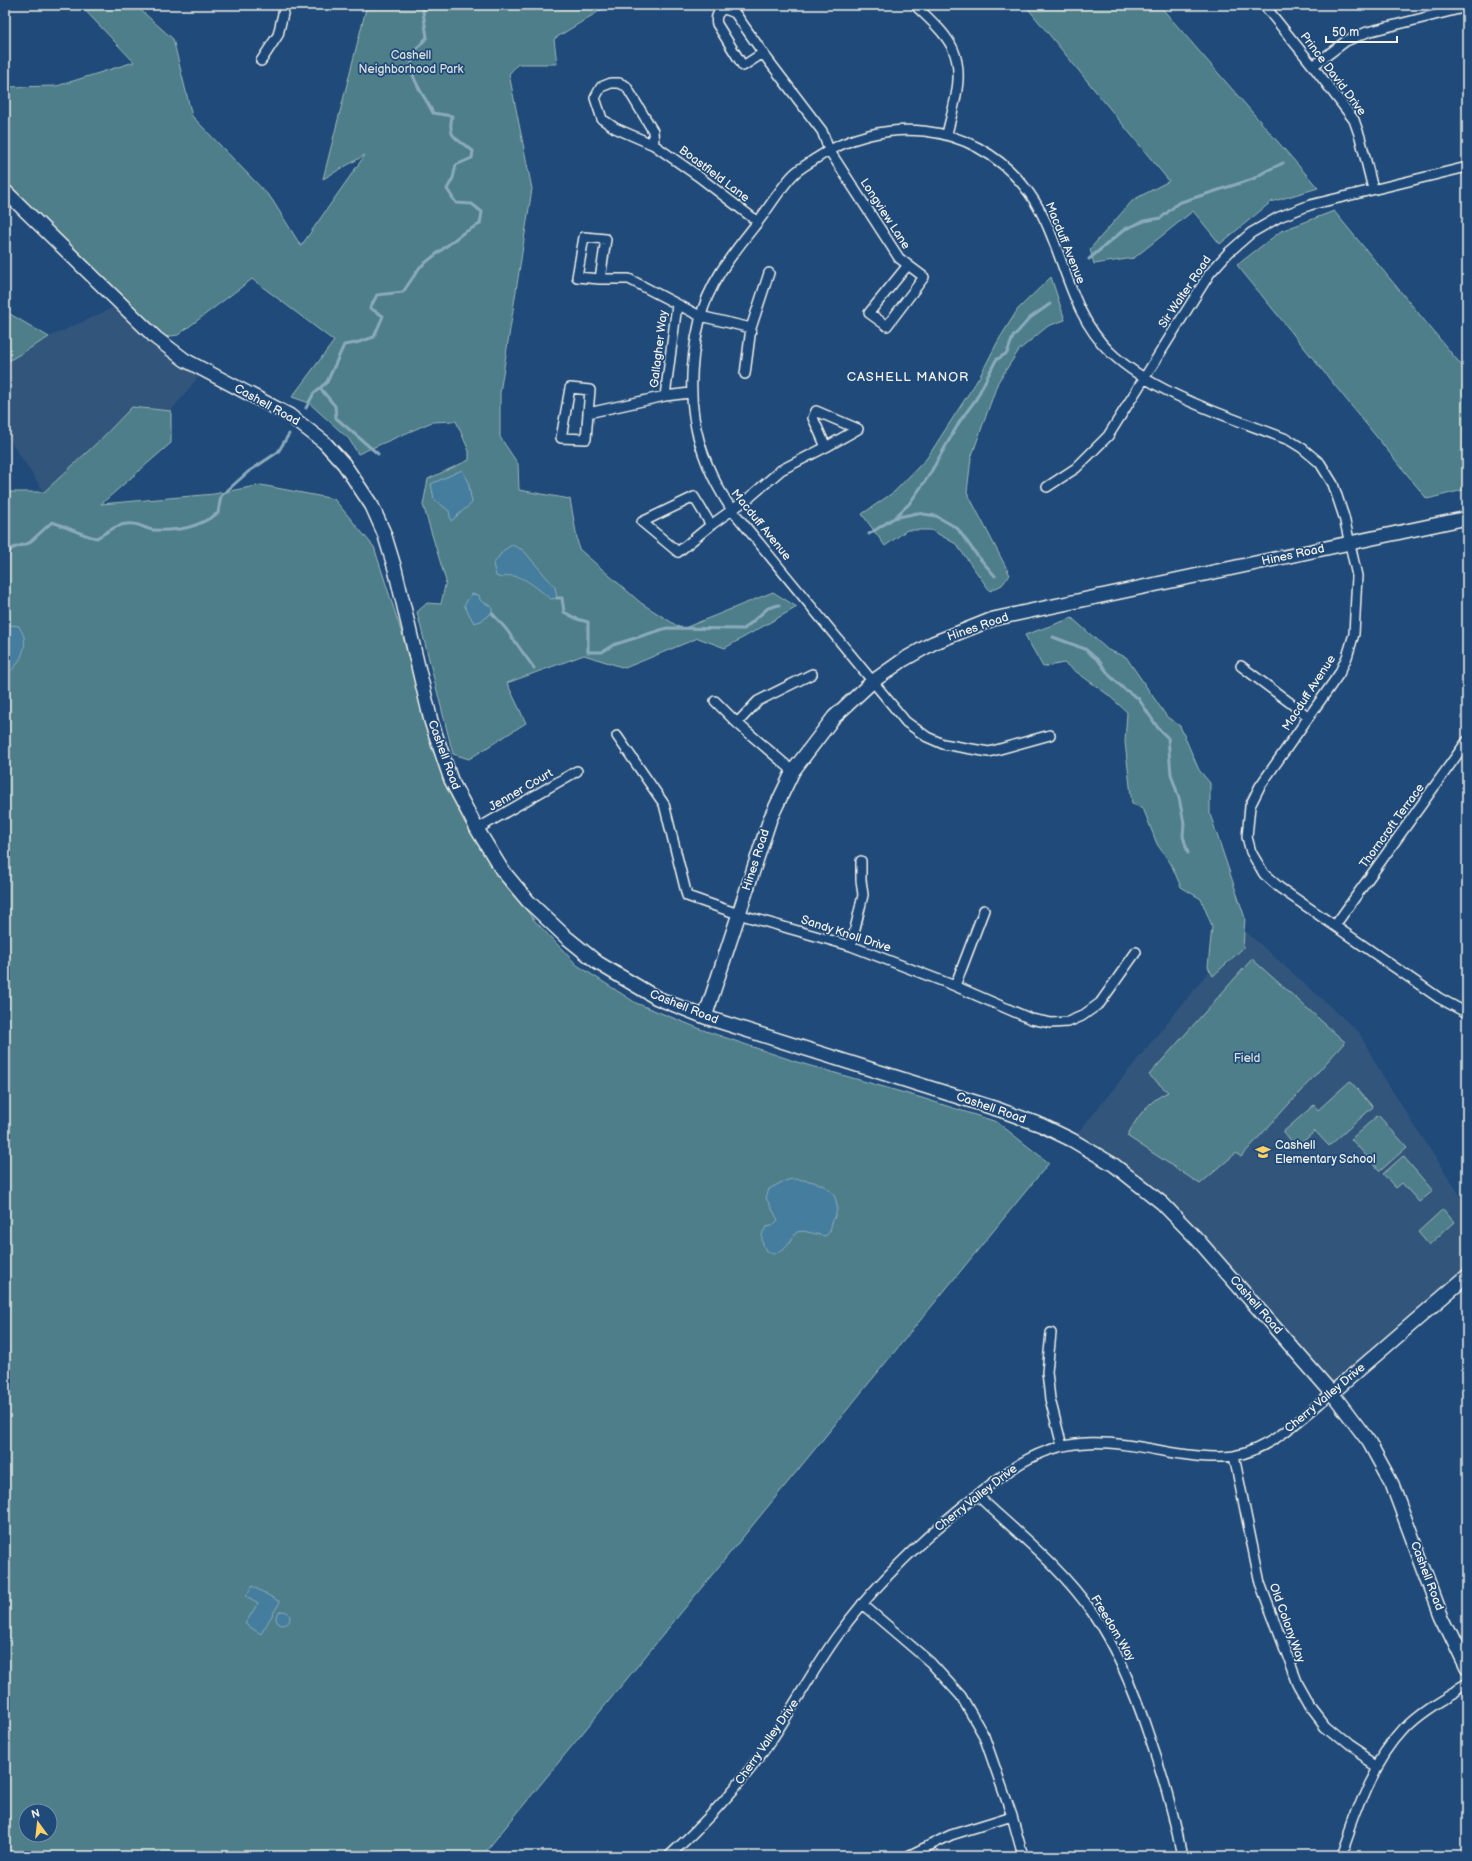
<svg xmlns="http://www.w3.org/2000/svg" width="1472" height="1861" viewBox="0 0 1472 1861" font-family="'Balsamiq Sans',sans-serif">
<rect width="100%" height="100%" fill="#1f4a7a"/>
<filter id="ink" filterUnits="userSpaceOnUse"><feTurbulence type="fractalNoise" baseFrequency=".025" numOctaves="2"/><feDisplacementMap in="SourceGraphic" scale="8" xChannelSelector="R" yChannelSelector="G"/><feConvolveMatrix kernelMatrix="1 2 1 2 8 2 1 2 1" color-interpolation-filters="sRGB"/></filter>
<g filter="url(#ink)">
<path fill="#31557b" d="M 121,304 L 204,370 L 171,411 L 132,407 L 99,441 L 44,492 L 5,433 L 5,363 L 49,337 Z
M 1243,929 L 1359,1032 L 1382,1075 L 1467,1206 L 1467,1276 L 1332,1393 L 1162,1203 L 1072,1140 Z"/>
<path fill="#4e7e89" stroke="#a1b8b8" fill-rule="evenodd" d="M 80,5 L 135,5 L 173,39 L 192,116 L 271,198 L 301,246 L 365,155 L 323,179 L 367,5 L 609,5 L 554,39 L 557,64 L 518,64 L 509,74 L 532,189 L 500,393 L 500,437 L 518,464 L 519,490 L 570,499 L 579,549 L 641,603 L 682,629 L 773,592 L 797,607 L 725,648 L 698,638 L 625,668 L 584,655 L 507,683 L 526,723 L 469,759 L 453,754 L 417,612 L 427,603 L 441,604 L 446,581 L 423,505 L 428,479 L 469,460 L 469,451 L 456,421 L 432,422 L 358,454 L 349,439 L 309,403 L 292,397 L 334,341 L 252,279 L 178,335 L 156,338 L 5,191 L 5,87 L 57,86 L 134,62 Z
M 1025,5 L 1159,5 L 1318,188 L 1271,202 L 1220,244 L 1193,211 L 1134,258 L 1094,264 L 1090,249 L 1133,200 L 1169,181 Z
M 1334,211 L 1467,372 L 1467,489 L 1427,499 L 1237,265 L 1281,231 Z
M 1051,277 L 1065,320 L 1048,326 L 1019,350 L 998,382 L 971,458 L 967,492 L 1010,575 L 1002,585 L 990,591 L 956,544 L 931,530 L 907,530 L 885,546 L 862,514 L 894,492 L 927,458 L 980,376 L 998,341 L 1018,309 Z
M 5,311 L 49,337 L 5,363 Z
M 132,407 L 171,411 L 171,443 L 101,504 L 214,494 L 261,485 L 334,499 L 374,547 L 403,637 L 431,747 L 466,822 L 495,870 L 534,920 L 577,965 L 636,1003 L 703,1030 L 797,1062 L 922,1098 L 997,1122 L 1049,1163 L 482,1856 L 5,1856 L 5,492 L 44,492 L 99,441 ZM 26,1811 L 50,1811 L 50,1835 L 26,1835 Z
M 1072,618 L 1108,650 L 1126,657 L 1167,717 L 1180,726 L 1199,770 L 1210,783 L 1210,814 L 1245,918 L 1243,948 L 1213,976 L 1208,967 L 1212,926 L 1201,899 L 1181,887 L 1171,864 L 1157,844 L 1143,808 L 1132,804 L 1125,742 L 1127,712 L 1107,694 L 1064,663 L 1043,667 L 1025,635 Z
M 1252,959 L 1345,1042 L 1241,1157 L 1236,1153 L 1200,1184 L 1127,1136 C 1138,1116 1147,1102 1168,1092 L 1149,1075 Z
M 1350,1081 L 1373,1107 L 1329,1146 L 1315,1131 L 1297,1147 L 1283,1132 L 1314,1105 L 1318,1110 Z
M 1378,1115 L 1407,1147 L 1380,1171 L 1351,1139 Z
M 1403,1156 L 1433,1191 L 1419,1202 L 1402,1183 L 1396,1188 L 1383,1174 Z
M 1443,1209 L 1454,1222 L 1429,1245 L 1418,1232 Z"/>
<path fill="#457d9f" stroke="#8babbc" d="M 462,470 L 468,480 L 472,503 L 451,521 L 449,511 L 434,499 L 431,484 Z
M 512,545 L 523,550 L 555,587 L 557,598 L 551,599 C 537,589 519,569 501,578 L 496,576 L 493,564 L 504,550 Z
M 472,594 L 479,595 L 480,600 L 492,607 L 492,613 L 481,621 L 474,623 L 464,605 Z
M 10,625 L 19,626 C 20,629 23,633 24,637 C 27,650 17,670 5,674 L 5,626 Z
M 792,1179 C 811,1180 837,1184 837,1208 C 837,1214 834,1218 832,1223 C 830,1230 831,1232 825,1236 L 803,1231 L 797,1232 C 787,1243 790,1249 773,1254 L 766,1251 C 761,1242 760,1235 766,1227 L 772,1226 L 778,1220 L 766,1198 L 769,1189 L 784,1181 Z
M 252,1586 L 280,1602 L 261,1634 L 245,1624 L 258,1603 L 246,1596 Z
M276 1618a7 7 0 1 1 14 0a7 7 0 1 1-14 0Z"/>
<g fill="none" stroke-linecap="round" stroke-linejoin="round">
<path stroke="#8babbc" stroke-width="3" d="M 1089,259 L 1125,229 L 1144,221 L 1161,218 L 1178,203 L 1253,179 L 1266,171 L 1283,163
M 320,388 L 335,406 L 336,418 L 378,454
M 306,408 L 314,393 L 327,382 L 344,345 L 356,343 L 374,337 L 383,316 L 370,308 L 377,295 L 403,292 L 420,267 L 463,233 L 480,224 L 482,212 L 472,204 L 456,203 L 447,189 L 453,178 L 456,165 L 472,158 L 473,151 C 457,138 447,139 452,116 L 433,113 C 425,95 403,73 415,52 C 418,47 423,42 427,37 L 423,12 L 424,5
M 894,518 L 917,513 L 936,516 L 957,528 L 976,554 L 995,576
M 869,534 L 894,518 L 909,504 L 928,477 L 960,421 L 976,399 L 996,360 L 1007,353 L 1013,337 L 1030,318 L 1050,304
M 5,556 L 13,548 L 29,543 L 52,522 C 68,527 81,535 97,538 C 108,531 120,522 133,524 C 140,524 147,530 154,530 C 179,531 197,528 218,513 L 221,496 L 248,472 L 278,452 L 289,434
M 557,598 L 562,598 L 564,612 L 577,619 L 588,622 L 588,652 L 602,652 L 613,645 L 667,628 L 744,629 L 768,608 L 779,605
M 492,613 L 506,629 L 534,668
M 1053,637 L 1085,649 L 1099,661 L 1110,676 L 1124,689 L 1138,698 L 1158,728 L 1168,738 L 1171,774 L 1179,798 L 1184,823 L 1183,836 L 1188,853"/>
<g stroke="#f4f1e8" stroke-width="12">
<path id="street" d="M 915,5 C 928,18 945,32 953,49 C 965,76 953,107 947,134
M 1264,5 L 1313,66 L 1354,120 L 1360,137 L 1373,189
M 763,53 L 743,66 L 717,24 C 715,17 718,11 725,9 L 735,13 L 763,53 L 765,56 L 822,131 L 829,150 L 899,258 L 908,265 L 869,313 L 887,326 L 924,277 L 908,265
M 261,61 L 278,35 L 285,5
M 1313,66 L 1346,41 L 1367,32 L 1467,7
M 654,145 L 653,131 L 626,86 L 619,83 L 611,83 L 601,87 L 595,98 L 602,119 L 615,128 L 654,145 L 698,176 L 758,222
M 600,279 L 606,239 L 584,237 L 577,277 L 600,279 L 629,279 L 700,316 L 751,328 L 769,273
M 745,374 L 751,328
M 665,396 L 677,305
M 816,411 L 858,429 L 826,447 L 813,418 Z
M 588,413 L 586,439 L 561,438 L 570,388 L 590,390 L 588,413 L 665,396 L 690,393
M 1047,487 L 1076,468 L 1108,436 L 1210,273 L 1228,253 L 1251,233 L 1279,217 L 1310,205 L 1467,167
M 694,497 L 711,525 L 678,552 L 642,522 Z
M 711,525 L 750,497 L 781,470 L 826,447
M 1241,666 L 1309,717
M 715,701 L 737,723
M 1050,735 L 989,752 L 943,744 L 927,737 L 906,722 L 732,510 C 691,449 683,391 700,320 C 708,283 734,252 757,223 C 769,208 780,188 794,174 C 800,168 808,164 815,159 C 882,114 971,121 1023,185 C 1064,234 1063,307 1110,352 C 1155,395 1231,417 1289,440 L 1302,448 L 1320,463 L 1333,484 L 1344,517 L 1357,576 L 1354,634 L 1347,657 L 1339,674 L 1260,786 L 1250,806 L 1247,837 L 1251,852 L 1264,874 L 1280,888 L 1439,998 L 1467,1013
M 617,736 L 664,804 L 687,896 L 738,914 L 851,946 L 955,986 L 1031,1019 L 1051,1023 L 1068,1022 L 1082,1016 L 1100,1003 L 1136,952
M 793,771 L 737,723 L 758,701 L 812,674
M 477,829 L 577,771
M 1336,924 L 1467,741
M 851,946 L 863,895 L 861,880 L 861,861
M 955,986 L 984,910
M 1051,1333 L 1047,1372 L 1050,1399 L 1062,1446
M 1234,1456 L 1260,1583 L 1298,1684 L 1312,1709 L 1325,1726 L 1350,1747 L 1377,1765
M 977,1495 C 1016,1532 1061,1567 1092,1612 C 1118,1650 1135,1693 1149,1736 C 1163,1775 1174,1815 1182,1856
M 862,1604 L 930,1662 L 961,1696 L 984,1736 L 1012,1816 L 1023,1856
M 669,1856 C 705,1823 737,1789 765,1749 C 791,1713 811,1672 838,1635 C 873,1587 916,1545 962,1507 C 981,1492 1000,1476 1021,1463 C 1073,1432 1118,1443 1174,1453 C 1193,1456 1215,1459 1234,1456 C 1273,1448 1303,1417 1332,1393
M 908,1856 L 951,1835 L 1012,1816
M 1341,1856 C 1357,1811 1371,1764 1404,1729 C 1421,1711 1446,1698 1467,1685"/>
</g>
<g stroke="#f4f1e8" stroke-width="16">
<path id="secondary" d="M 5,191 L 156,338 L 185,360 L 289,415 L 324,442 L 344,464 L 372,506 L 384,533 L 395,569 L 431,721 L 451,780 L 477,829 L 502,870 L 528,901 L 566,937 L 598,963 L 657,998 L 705,1017 L 1000,1110 L 1041,1125 L 1072,1140 L 1114,1165 L 1162,1203 L 1198,1240 L 1332,1393 L 1369,1442 L 1392,1484 L 1441,1615 L 1467,1669
M 705,1017 L 770,819 L 793,771 L 834,717 L 872,682 L 903,660 L 933,643 L 993,619 L 1467,518
M 1332,1393 L 1467,1276"/>
</g>
<use href="#street" stroke="#1f4a7a" stroke-width="9"/>
<use href="#secondary" stroke="#1f4a7a" stroke-width="13"/>
</g>
</g>
<defs>
<g id="school-bare" transform="scale(1.2)"><path d="M0-5L7-2L0 1L-7-2ZM-4 1L0 2.5L4 1V4Q0 6-4 4Z" fill="#ffd166" stroke="#1f4a7a" stroke-width="2.5" paint-order="stroke"/></g>
</defs>
<g fill-rule="evenodd">
<use href="#school-bare" x="1263" y="1152"/>
</g>
<g text-anchor="middle" dominant-baseline="central" stroke-width="3.5" stroke-linejoin="round" paint-order="stroke">
<g font-size="12" fill="#dbe0da" stroke="#1f4a7a">
<text x="411" y="55">Cashell<tspan x="411" dy="14">Neighborhood Park</tspan></text>
<text x="1247" y="1058">Field</text>
</g>
<g font-size="12" fill="#f4f1e8" stroke="#1f4a7a">
<text transform="translate(1333 74) rotate(53)">Prince David Drive</text>
<text transform="translate(714 174) rotate(37)">Boastfield Lane</text>
<text transform="translate(885 214) rotate(57)">Longview Lane</text>
<text transform="translate(1065 243) rotate(68)">Macduff Avenue</text>
<text transform="translate(1185 292) rotate(-56)">Sir Walter Road</text>
<text transform="translate(659 349) rotate(-83)">Gallagher Way</text>
<text transform="translate(267 405) rotate(29)">Cashell Road</text>
<text transform="translate(761 525) rotate(51)">Macduff Avenue</text>
<text transform="translate(1293 555) rotate(-12)">Hines Road</text>
<text transform="translate(978 627) rotate(-19)">Hines Road</text>
<text transform="translate(1309 693) rotate(-57)">Macduff Avenue</text>
<text transform="translate(444 755) rotate(70)">Cashell Road</text>
<text transform="translate(521 790) rotate(-30)">Jenner Court</text>
<text transform="translate(1392 826) rotate(-54)">Thorncroft Terrace</text>
<text transform="translate(756 860) rotate(-72)">Hines Road</text>
<text transform="translate(846 934) rotate(18)">Sandy Knoll Drive</text>
<text transform="translate(684 1007) rotate(22)">Cashell Road</text>
<text transform="translate(991 1108) rotate(19)">Cashell Road</text>
<text transform="translate(1256 1305) rotate(49)">Cashell Road</text>
<text transform="translate(1325 1398) rotate(-40)">Cherry Valley Drive</text>
<text transform="translate(976 1498) rotate(-38)">Cherry Valley Drive</text>
<text transform="translate(1427 1576) rotate(69)">Cashell Road</text>
<text transform="translate(1287 1623) rotate(70)">Old Colony Way</text>
<text transform="translate(1113 1628) rotate(59)">Freedom Way</text>
<text transform="translate(767 1742) rotate(-55)">Cherry Valley Drive</text>
</g>
<g font-size="12" fill="#f4f1e8" stroke="#1f4a7a" text-anchor="start">
<text x="1275" y="1145">Cashell<tspan x="1275" dy="14">Elementary School</tspan></text>
</g>
<g font-size="13" letter-spacing="1" fill="#f4f1e8" stroke="#1f4a7a">
<text x="908" y="377">CASHELL MANOR</text>
</g>
</g>
<rect width="1472" height="1861" fill="none" stroke="#1f4a7a" stroke-width="20"/>
<rect x="10" y="10" width="1452" height="1841" fill="none" stroke="#f4f1e8" stroke-width="1.5" filter="url(#ink)"/>
<g transform="translate(38 1823) rotate(345)"><circle r="19" fill="#1f4a7a" stroke="#748da6"/>
<path d="M0-3L7 15L0 10L-7 15Z" fill="#ffd166"/>
<text y="-6" font-size="11" font-weight="bold" text-anchor="middle" fill="#f4f1e8">N</text>
</g>
<path d="M1326 36v6h71v-6" fill="none" stroke="#f4f1e8" stroke-width="2"/>
<text x="1332" y="36" font-size="12" fill="#f4f1e8" stroke="#1f4a7a" stroke-width="3" paint-order="stroke">50 m</text>
</svg>
